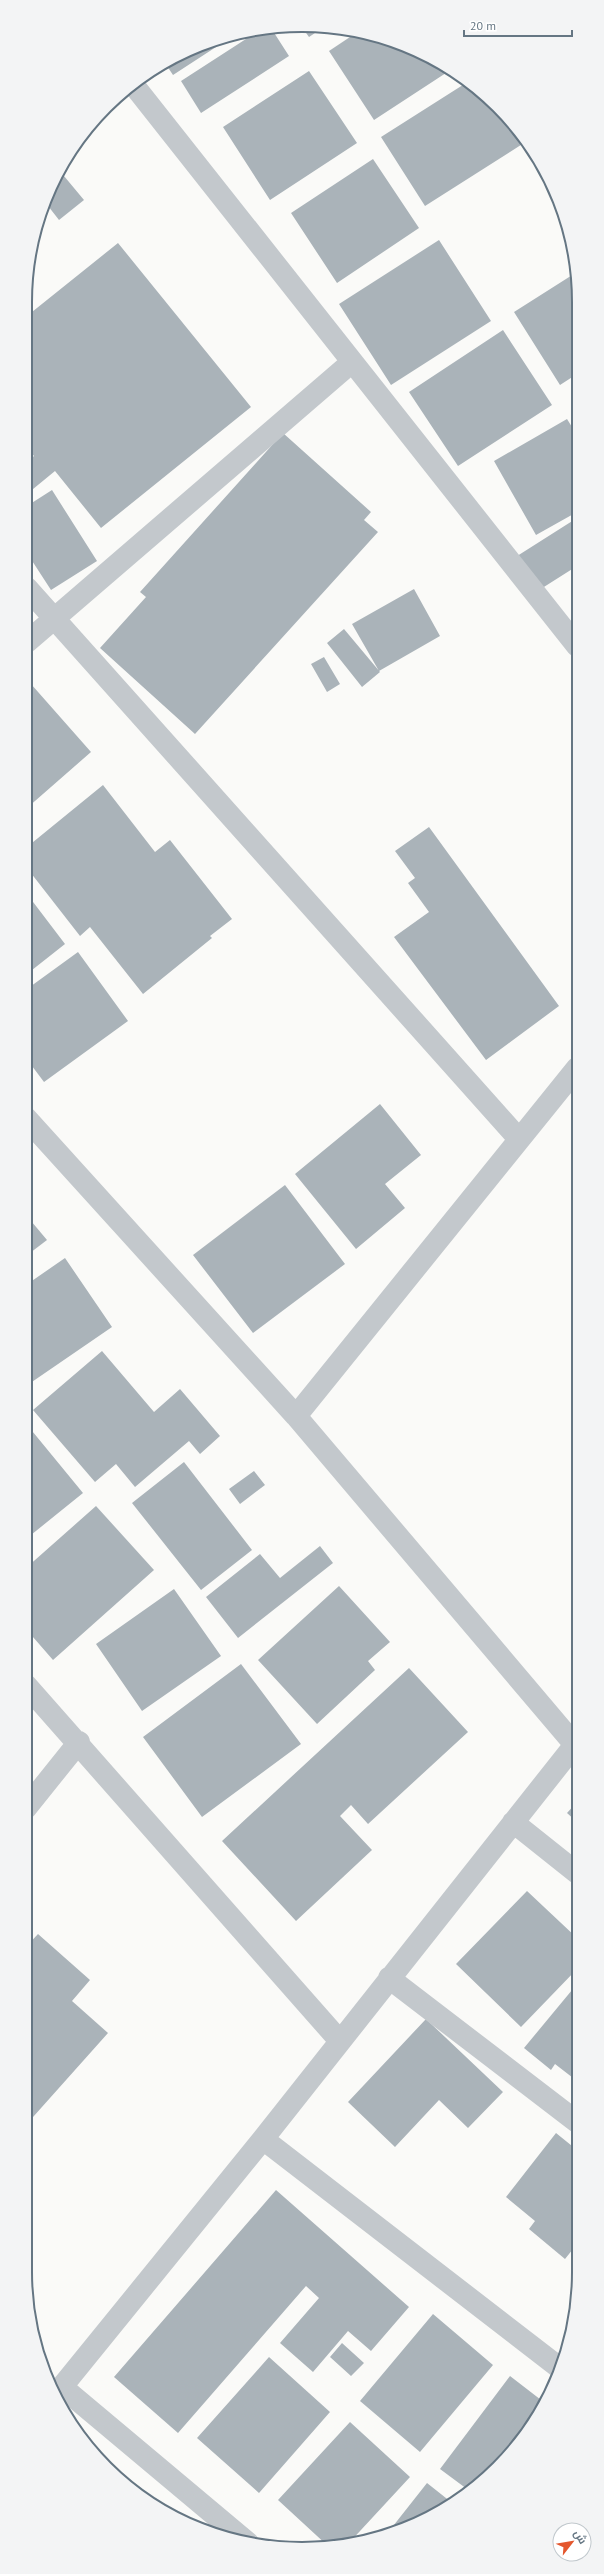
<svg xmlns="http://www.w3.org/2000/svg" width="604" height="2574" viewBox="0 0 604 2574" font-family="'PT Sans',Cairo,sans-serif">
<rect width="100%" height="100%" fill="#fafaf8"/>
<path fill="#aab3b9" d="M 301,26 L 307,26 L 324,27 L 309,37 Z
M 271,28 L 289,56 L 201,113 L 181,81 L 260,30 Z
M 356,33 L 425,54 L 449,71 L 374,120 L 329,51 Z
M 231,34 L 236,34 L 173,75 L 165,63 L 180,53 Z
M 309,71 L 357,143 L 270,200 L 223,127 Z
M 466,83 L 498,106 L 524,143 L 425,206 L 381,137 Z
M 373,159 L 419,228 L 337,283 L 291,213 Z
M 59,170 L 84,200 L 59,220 L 45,202 Z
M 439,240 L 491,321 L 391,385 L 339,304 Z
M 118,243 L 251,407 L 101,528 L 55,471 L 27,494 L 27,462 L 34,456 L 27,448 L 27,316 Z
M 577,272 L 577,374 L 560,385 L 514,312 Z
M 503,330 L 552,405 L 458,466 L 409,392 Z
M 567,419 L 577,435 L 577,512 L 536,535 L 494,461 Z
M 283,433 L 371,512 L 364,520 L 378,532 L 195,734 L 100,648 L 146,597 L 140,592 Z
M 52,490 L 97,561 L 51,590 L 27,553 L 27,506 Z
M 577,518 L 577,566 L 536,592 L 514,558 Z
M 414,589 L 440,636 L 379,671 L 352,624 Z
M 344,629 L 380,672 L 362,687 L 327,643 Z
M 324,657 L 340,684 L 327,692 L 311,664 Z
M 31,684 L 91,752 L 27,808 L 27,687 Z
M 103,785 L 155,852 L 170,840 L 232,919 L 210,936 L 212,938 L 143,994 L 90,927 L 80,936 L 27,868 L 27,847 Z
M 429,827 L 559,1006 L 486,1060 L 394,937 L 429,912 L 408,883 L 415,878 L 395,851 Z
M 27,894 L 65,944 L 27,974 Z
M 78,952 L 128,1021 L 44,1082 L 26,1058 L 27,989 Z
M 380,1104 L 421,1155 L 385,1184 L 405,1208 L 356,1249 L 295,1174 Z
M 285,1185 L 345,1264 L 253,1333 L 193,1255 Z
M 26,1215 L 47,1240 L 26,1256 Z
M 65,1258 L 112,1327 L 26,1386 L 26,1285 Z
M 102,1351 L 154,1412 L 180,1389 L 220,1436 L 200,1454 L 189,1441 L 135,1487 L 116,1464 L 95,1482 L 33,1410 Z
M 28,1426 L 83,1493 L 26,1539 L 26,1428 Z
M 184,1462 L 252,1550 L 201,1590 L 132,1503 Z
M 254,1471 L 265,1485 L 240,1504 L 229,1489 Z
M 96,1506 L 154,1570 L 53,1660 L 26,1629 L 26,1568 Z
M 320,1546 L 333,1563 L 238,1638 L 206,1597 L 260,1554 L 280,1578 Z
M 339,1586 L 390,1642 L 368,1661 L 375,1670 L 317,1724 L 258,1660 Z
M 174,1589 L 221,1656 L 142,1711 L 96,1644 Z
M 241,1664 L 301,1744 L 202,1817 L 143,1737 Z
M 409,1668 L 468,1732 L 368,1824 L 351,1805 L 340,1816 L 372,1850 L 296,1921 L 222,1841 Z
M 577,1802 L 577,1822 L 567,1813 Z
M 527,1891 L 577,1938 L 577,1969 L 521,2027 L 456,1964 Z
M 38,1934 L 90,1980 L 72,2001 L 108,2033 L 25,2126 L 25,1948 Z
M 577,1984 L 577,2081 L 555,2064 L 551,2070 L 524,2048 Z
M 426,2019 L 503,2092 L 468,2128 L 439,2100 L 395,2147 L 348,2102 Z
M 556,2133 L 577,2150 L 577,2244 L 565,2259 L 529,2229 L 535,2221 L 506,2197 Z
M 276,2190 L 409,2307 L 371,2351 L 348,2331 L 313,2372 L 280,2343 L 319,2298 L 306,2286 L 178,2433 L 114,2377 Z
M 577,2261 L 577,2271 L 571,2266 Z
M 433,2314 L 493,2365 L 420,2452 L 360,2401 Z
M 342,2343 L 364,2363 L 351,2376 L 330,2357 Z
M 269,2357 L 330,2412 L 259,2493 L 197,2438 Z
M 510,2376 L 545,2403 L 510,2454 L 471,2492 L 440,2469 Z
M 350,2422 L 410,2477 L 348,2544 L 329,2547 L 278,2500 Z
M 427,2483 L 451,2502 L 386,2535 Z"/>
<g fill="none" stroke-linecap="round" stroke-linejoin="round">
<path stroke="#c3c8cc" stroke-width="22" d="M 132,83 L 577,646
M 27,588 L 519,1139
M 27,642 L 352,362
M 26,1118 L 296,1416 L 575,1745
M 296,1416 L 577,1068
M 26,1685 L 339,2040
M 26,1808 L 79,1742
M 513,1822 L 577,1873
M 389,1978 L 577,2122
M 263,2139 L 561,2369
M 62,2387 L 248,2543
M 56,2394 L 263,2139 L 577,1742"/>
</g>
<path d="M0 0H604V2574H0ZM302 32H302A270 270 0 0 1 572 302V2272A270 270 0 0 1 302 2542H302A270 270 0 0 1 32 2272V302A270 270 0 0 1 302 32Z" fill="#f3f4f5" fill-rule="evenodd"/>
<path fill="none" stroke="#657683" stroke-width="2" d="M302 32H302A270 270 0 0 1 572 302V2272A270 270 0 0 1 302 2542H302A270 270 0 0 1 32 2272V302A270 270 0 0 1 302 32Z"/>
<g transform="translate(572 2542) rotate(59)"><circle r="19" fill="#ffffff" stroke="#c1c8cd"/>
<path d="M0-3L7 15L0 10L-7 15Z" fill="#e4572e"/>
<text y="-6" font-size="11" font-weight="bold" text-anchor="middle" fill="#657683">ش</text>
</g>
<path d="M464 30v6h108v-6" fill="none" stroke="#657683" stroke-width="2"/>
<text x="470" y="30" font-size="12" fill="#657683" stroke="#ffffff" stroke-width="3" paint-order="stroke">20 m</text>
</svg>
